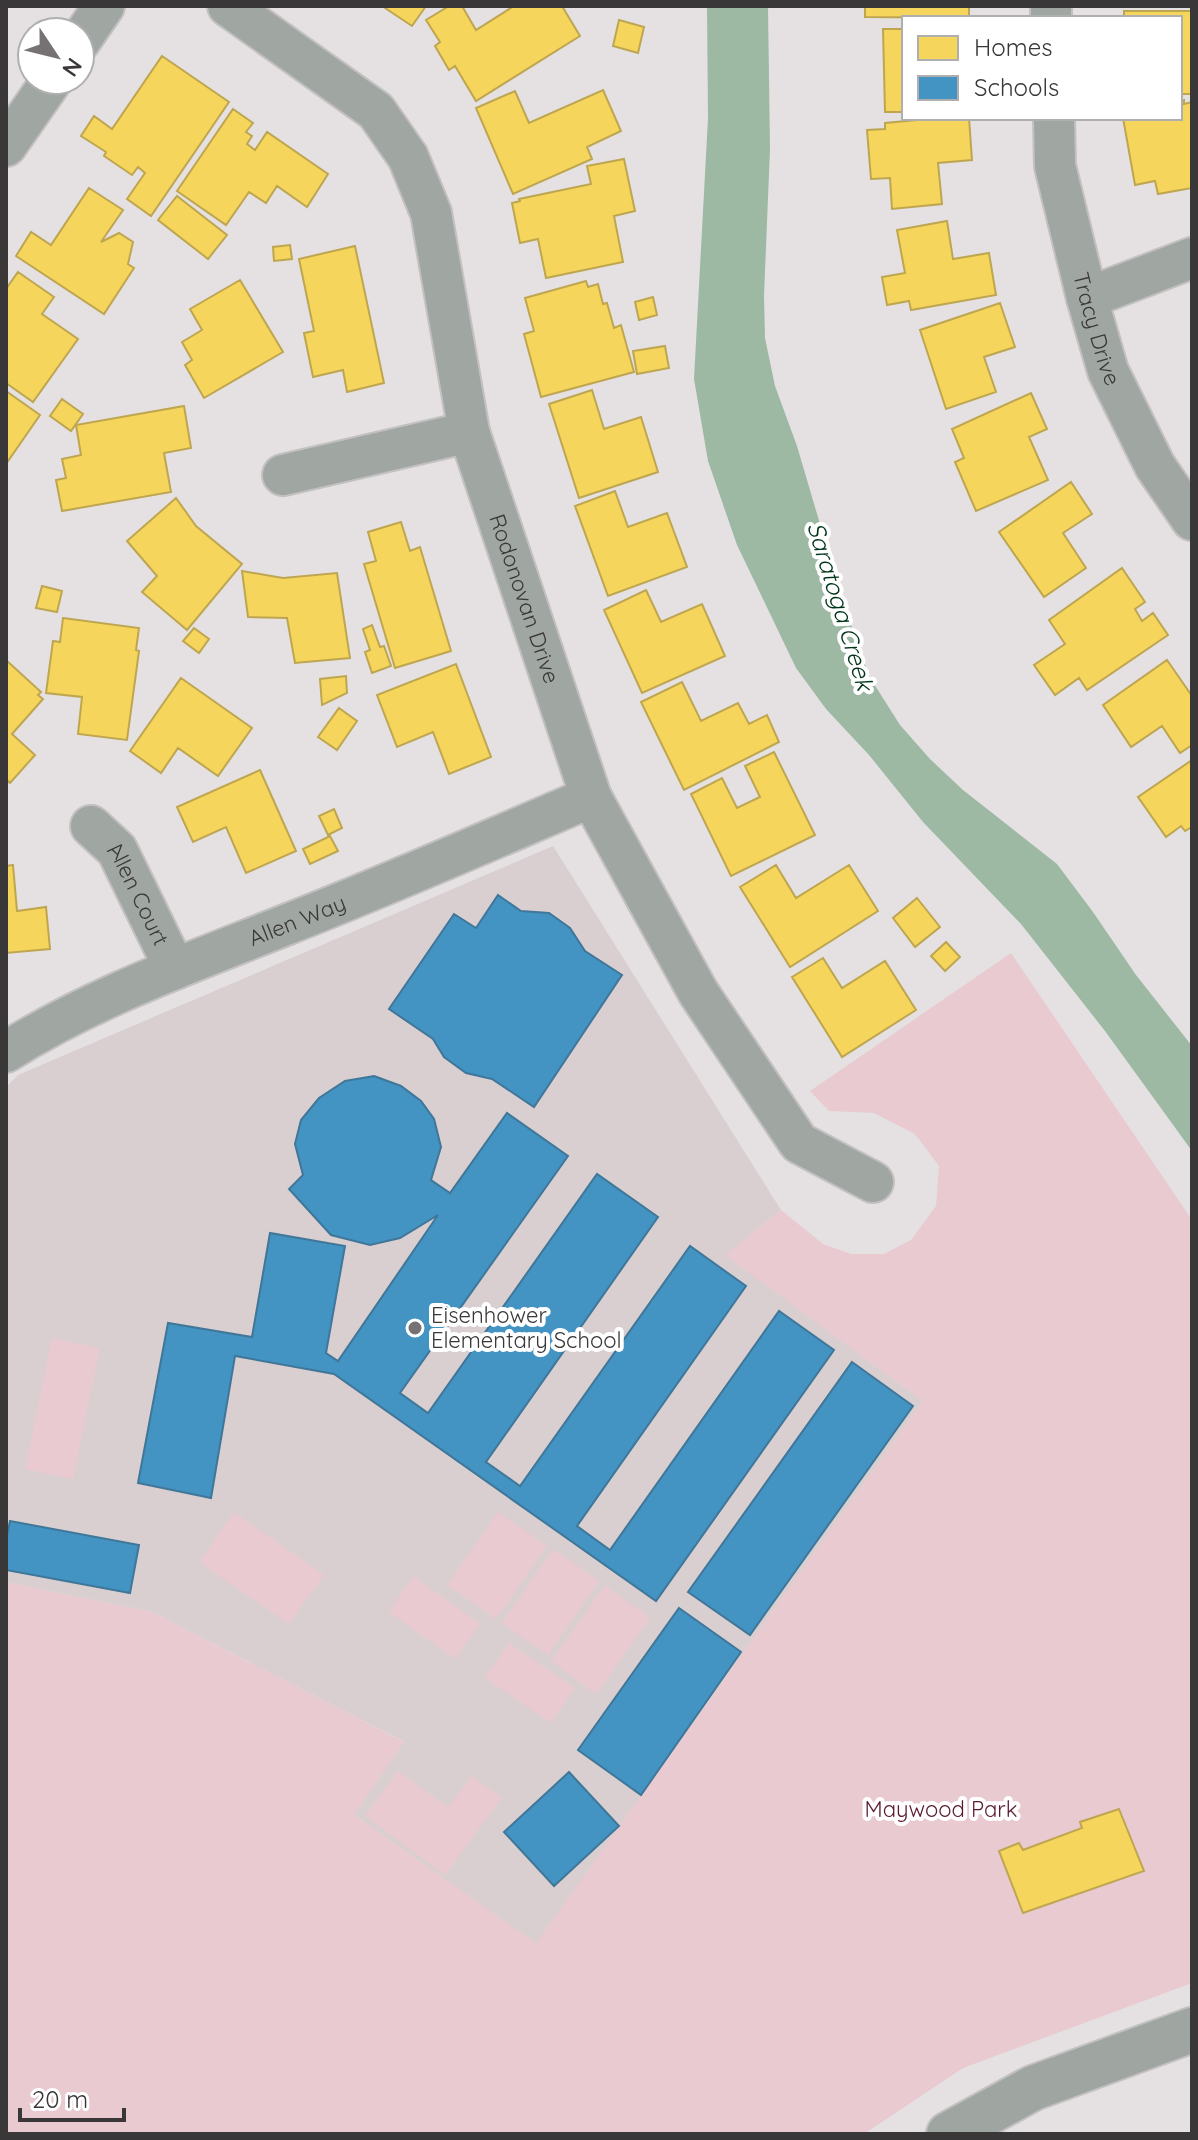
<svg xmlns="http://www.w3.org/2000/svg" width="1198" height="2140" viewBox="0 0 1198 2140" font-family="Quicksand,sans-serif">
<rect width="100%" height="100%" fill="#e5e1e2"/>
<path fill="#d9cfd1" d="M 553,846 L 781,1210 L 726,1255 L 923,1401 L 536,1944 L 354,1815 L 403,1741 L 152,1612 L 6,1582 L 6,1087 L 18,1075 Z"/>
<path fill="#e8cad0" d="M 1011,953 L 1192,1220 L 1192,1983 L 963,2068 L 864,2134 L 6,2134 L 6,1582 L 152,1612 L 404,1742 L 354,1815 L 536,1943 L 923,1401 L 725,1255 L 781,1210 L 823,1244 L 851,1254 L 884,1254 L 911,1240 L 936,1206 L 939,1166 L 915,1134 L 874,1113 L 829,1111 L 810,1091 Z
M 52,1338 L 100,1348 L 73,1479 L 25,1469 Z
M 234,1512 L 324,1575 L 289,1624 L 199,1562 Z
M 498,1512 L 547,1546 L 496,1619 L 447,1585 Z
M 553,1549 L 599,1581 L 548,1655 L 502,1623 Z
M 413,1576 L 480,1624 L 455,1659 L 389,1612 Z
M 605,1585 L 650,1618 L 596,1694 L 551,1661 Z
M 509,1643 L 575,1688 L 551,1723 L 485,1678 Z
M 398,1771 L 448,1807 L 472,1776 L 502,1798 L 445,1875 L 365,1816 Z"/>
<path fill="#9db9a4" d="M 707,6 L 768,6 L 770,149 L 764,296 L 765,338 L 775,386 L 797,446 L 843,602 L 869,676 L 900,725 L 930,759 L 963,790 L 1057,864 L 1093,912 L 1136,975 L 1192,1046 L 1192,1151 L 1105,1031 L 1021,924 L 923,822 L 869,755 L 826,709 L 796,668 L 737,545 L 708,461 L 694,379 L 708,118 Z"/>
<path fill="#f6d55c" stroke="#bea651" stroke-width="2" d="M 382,6 L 426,6 L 412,26 Z
M 449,6 L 462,6 L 476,30 L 514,6 L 562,6 L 580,36 L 476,101 L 455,66 L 449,70 L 435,46 L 440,42 L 426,20 Z
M 865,6 L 969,6 L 969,18 L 865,17 Z
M 1124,11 L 1192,11 L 1192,94 L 1180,94 L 1180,18 L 1124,18 Z
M 619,20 L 644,27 L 638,53 L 613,46 Z
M 883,29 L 904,29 L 904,112 L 885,112 Z
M 162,56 L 229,102 L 151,216 L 127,199 L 145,173 L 138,167 L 132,175 L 104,156 L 106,152 L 81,136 L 94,116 L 112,129 Z
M 603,90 L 621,131 L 587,147 L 592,159 L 513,194 L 476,108 L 515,91 L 529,123 Z
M 1184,100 L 1184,104 L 1192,102 L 1192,188 L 1158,194 L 1155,181 L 1135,185 L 1123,118 L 1180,118 L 1180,101 Z
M 233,109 L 253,123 L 246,132 L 252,136 L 247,144 L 255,150 L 267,132 L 328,174 L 307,207 L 277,186 L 266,203 L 249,192 L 226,225 L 177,191 Z
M 939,118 L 969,118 L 972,160 L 938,163 L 942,204 L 892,209 L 890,178 L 871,179 L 867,130 L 885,129 L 885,123 Z
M 624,159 L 635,211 L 614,216 L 623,262 L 546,278 L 538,239 L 520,243 L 512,203 L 520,201 L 519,199 L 591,184 L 587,166 Z
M 89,188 L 123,210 L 101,242 L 119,233 L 133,242 L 128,264 L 134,268 L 104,314 L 16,256 L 31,232 L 51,245 Z
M 177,196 L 227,235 L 208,259 L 158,220 Z
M 947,221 L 953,259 L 989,253 L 996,295 L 911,310 L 909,301 L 887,305 L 882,277 L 905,273 L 897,230 Z
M 290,245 L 292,259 L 274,261 L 273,247 Z
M 355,246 L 384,383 L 347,392 L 343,370 L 313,377 L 304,333 L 314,331 L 299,259 Z
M 18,272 L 54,297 L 42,314 L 78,339 L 33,402 L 6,383 L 6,289 Z
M 240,280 L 283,352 L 204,398 L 185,365 L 192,360 L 182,342 L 202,330 L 190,309 Z
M 586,281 L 588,287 L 598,284 L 603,304 L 607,303 L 614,328 L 621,325 L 634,372 L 541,397 L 524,334 L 534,331 L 525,298 Z
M 653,297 L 657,315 L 639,320 L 635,302 Z
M 1000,303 L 1015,347 L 984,357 L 996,392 L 946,409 L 920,330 Z
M 665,346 L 669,368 L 637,374 L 633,351 Z
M 592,390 L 604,429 L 641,417 L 658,472 L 579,498 L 549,404 Z
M 6,391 L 40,415 L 6,464 Z
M 1031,393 L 1047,429 L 1029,437 L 1048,480 L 976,511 L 955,462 L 964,458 L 952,429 Z
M 62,399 L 83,414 L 71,431 L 50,416 Z
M 184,406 L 191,448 L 164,453 L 171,492 L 62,511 L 56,480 L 66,478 L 62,459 L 81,455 L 76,425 Z
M 1071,482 L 1092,514 L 1063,533 L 1086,568 L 1044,597 L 999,532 Z
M 615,491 L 628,527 L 667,513 L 687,567 L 608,596 L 575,506 Z
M 176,498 L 196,526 L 242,564 L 187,630 L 142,592 L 157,576 L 127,541 Z
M 401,522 L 410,551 L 420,547 L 451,651 L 395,668 L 364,564 L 376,561 L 368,532 Z
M 1122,568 L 1145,602 L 1135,609 L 1142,621 L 1153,613 L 1168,635 L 1087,690 L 1079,678 L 1055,695 L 1034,665 L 1065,644 L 1049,620 Z
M 242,571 L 283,578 L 337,573 L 350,658 L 295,663 L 287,618 L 248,617 Z
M 42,586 L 62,591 L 57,612 L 36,608 Z
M 646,590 L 661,622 L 702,604 L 725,656 L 642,693 L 604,610 Z
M 63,618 L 139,628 L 136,650 L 139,651 L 127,740 L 78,734 L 82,697 L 46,693 L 53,641 L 60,642 Z
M 372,625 L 380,647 L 384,646 L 391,666 L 372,673 L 365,652 L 370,650 L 363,629 Z
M 194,628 L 209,639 L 199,653 L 183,641 Z
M 6,660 L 41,692 L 38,695 L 43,699 L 12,734 L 35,755 L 10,783 L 6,779 Z
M 1167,660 L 1192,696 L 1192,745 L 1180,753 L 1162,726 L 1131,747 L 1103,705 Z
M 456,664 L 491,757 L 449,774 L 433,732 L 397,747 L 377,695 Z
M 346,676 L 347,693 L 322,705 L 320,679 Z
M 181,678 L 252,728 L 218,776 L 178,748 L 161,773 L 130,751 Z
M 682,682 L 701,721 L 738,703 L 749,724 L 767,715 L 779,742 L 684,790 L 641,702 Z
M 339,708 L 357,721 L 337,750 L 318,737 Z
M 774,752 L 815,835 L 731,876 L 691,794 L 722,778 L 737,808 L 760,797 L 745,766 Z
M 1192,760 L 1192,827 L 1185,831 L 1181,826 L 1166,837 L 1138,797 Z
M 260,770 L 296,851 L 246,873 L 226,827 L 193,842 L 177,807 Z
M 334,809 L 342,828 L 328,835 L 319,816 Z
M 330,836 L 338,851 L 310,864 L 303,849 Z
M 13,865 L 17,911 L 46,907 L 50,949 L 6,953 L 6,866 Z
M 776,865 L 796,898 L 849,865 L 878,911 L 790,967 L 740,887 Z
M 917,898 L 940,927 L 915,947 L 893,918 Z
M 946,942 L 960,957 L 945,971 L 931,956 Z
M 823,958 L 842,988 L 885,961 L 916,1010 L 842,1057 L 792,977 Z
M 1119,1809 L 1144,1871 L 1023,1913 L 999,1851 L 1019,1843 L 1023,1850 L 1082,1828 L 1080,1822 Z"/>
<path fill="#4393c3" stroke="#407799" stroke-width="2" d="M 498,895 L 521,911 L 549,913 L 570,928 L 585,951 L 622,975 L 534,1107 L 492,1079 L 466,1073 L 444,1057 L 433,1039 L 389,1009 L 454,914 L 476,928 Z
M 374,1076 L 401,1086 L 421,1101 L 434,1119 L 441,1147 L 431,1180 L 450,1193 L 507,1113 L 568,1156 L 400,1393 L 428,1413 L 597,1174 L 658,1217 L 486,1462 L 520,1486 L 690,1246 L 746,1286 L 577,1526 L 610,1550 L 779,1311 L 834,1350 L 656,1601 L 334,1374 L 235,1356 L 211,1498 L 138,1483 L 168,1323 L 252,1337 L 270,1233 L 345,1246 L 326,1353 L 338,1361 L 438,1215 L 400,1238 L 370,1245 L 331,1235 L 289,1189 L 303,1175 L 295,1144 L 301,1120 L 319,1098 L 345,1081 Z
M 852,1362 L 913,1406 L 750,1635 L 688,1592 Z
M 10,1521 L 139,1545 L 130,1593 L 6,1570 L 6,1540 Z
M 679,1608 L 741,1652 L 641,1795 L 578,1750 Z
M 569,1772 L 619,1826 L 554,1886 L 504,1832 Z"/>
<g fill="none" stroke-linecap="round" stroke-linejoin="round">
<g stroke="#c2c0c0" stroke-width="44">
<g id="street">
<path id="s1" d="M 228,6 L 376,111 L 408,157 L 431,213 L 469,432 L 591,797 L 698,992 L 799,1143 L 873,1182"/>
<path d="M 1051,6 L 1051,18"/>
<path d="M 80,41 L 104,6"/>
<path id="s2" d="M 1054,118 L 1055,166 L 1087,298 L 1108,371 L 1155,466 L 1192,520"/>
<path d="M 6,146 L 52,80"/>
<path d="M 1087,298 L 1192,258"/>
<path d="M 283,475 L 469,432"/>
<path id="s3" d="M 91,826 L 117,850 L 175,969"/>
<path id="s4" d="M 6,1052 C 93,997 193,962 288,924 C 390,884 490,840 591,797"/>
</g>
</g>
<g stroke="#c2c0c0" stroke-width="48">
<path id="secondary" d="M 949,2134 L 1033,2088 L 1192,2030"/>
</g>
<use href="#street" stroke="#a0a6a1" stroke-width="40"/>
<use href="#secondary" stroke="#9fa5a1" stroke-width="44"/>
</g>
<circle fill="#767274" stroke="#fff" stroke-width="3" cx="415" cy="1328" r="8"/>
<g text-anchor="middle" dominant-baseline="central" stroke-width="8" stroke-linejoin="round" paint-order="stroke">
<g font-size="22" fill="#3a3738" stroke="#fff">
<text stroke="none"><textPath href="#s2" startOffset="216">Tracy Drive</textPath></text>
<text stroke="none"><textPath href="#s1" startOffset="696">Rodonovan Drive</textPath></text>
<text stroke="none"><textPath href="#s3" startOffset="84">Allen Court</textPath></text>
<text stroke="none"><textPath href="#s4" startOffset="320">Allen Way</textPath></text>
</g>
<g font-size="22" fill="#3a3738" stroke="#fff" text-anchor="start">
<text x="431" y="1315">Eisenhower<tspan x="431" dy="25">Elementary School</tspan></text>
</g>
<g font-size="22" fill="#5a1b2f" stroke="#fff">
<text x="941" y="1809">Maywood Park</text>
</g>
<g font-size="24" font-style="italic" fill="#003517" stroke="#fff">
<text transform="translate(841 606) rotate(73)">Saratoga Creek</text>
</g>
</g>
<rect width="1198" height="2140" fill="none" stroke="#3a3738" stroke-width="16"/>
<rect x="902" y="16" width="280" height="104" fill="#ffffff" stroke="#b0afaf" stroke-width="2"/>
<rect x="918" y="36" width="40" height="24" fill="#f6d55c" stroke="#b0afaf" stroke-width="2"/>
<text x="974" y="56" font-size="24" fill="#3a3738">Homes</text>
<rect x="918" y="76" width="40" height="24" fill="#4393c3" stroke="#b0afaf" stroke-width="2"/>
<text x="974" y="96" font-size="24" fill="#3a3738">Schools</text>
<g transform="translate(56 56) rotate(125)"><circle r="38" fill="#ffffff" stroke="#b0afaf" stroke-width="2"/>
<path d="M0-6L14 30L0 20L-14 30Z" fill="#767274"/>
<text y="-12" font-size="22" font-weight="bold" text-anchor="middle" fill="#3a3738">N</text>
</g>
<path d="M20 2108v12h104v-12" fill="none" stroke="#3a3738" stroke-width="4"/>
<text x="32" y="2108" font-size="24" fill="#3a3738" stroke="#ffffff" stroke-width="6" paint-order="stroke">20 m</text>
</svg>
